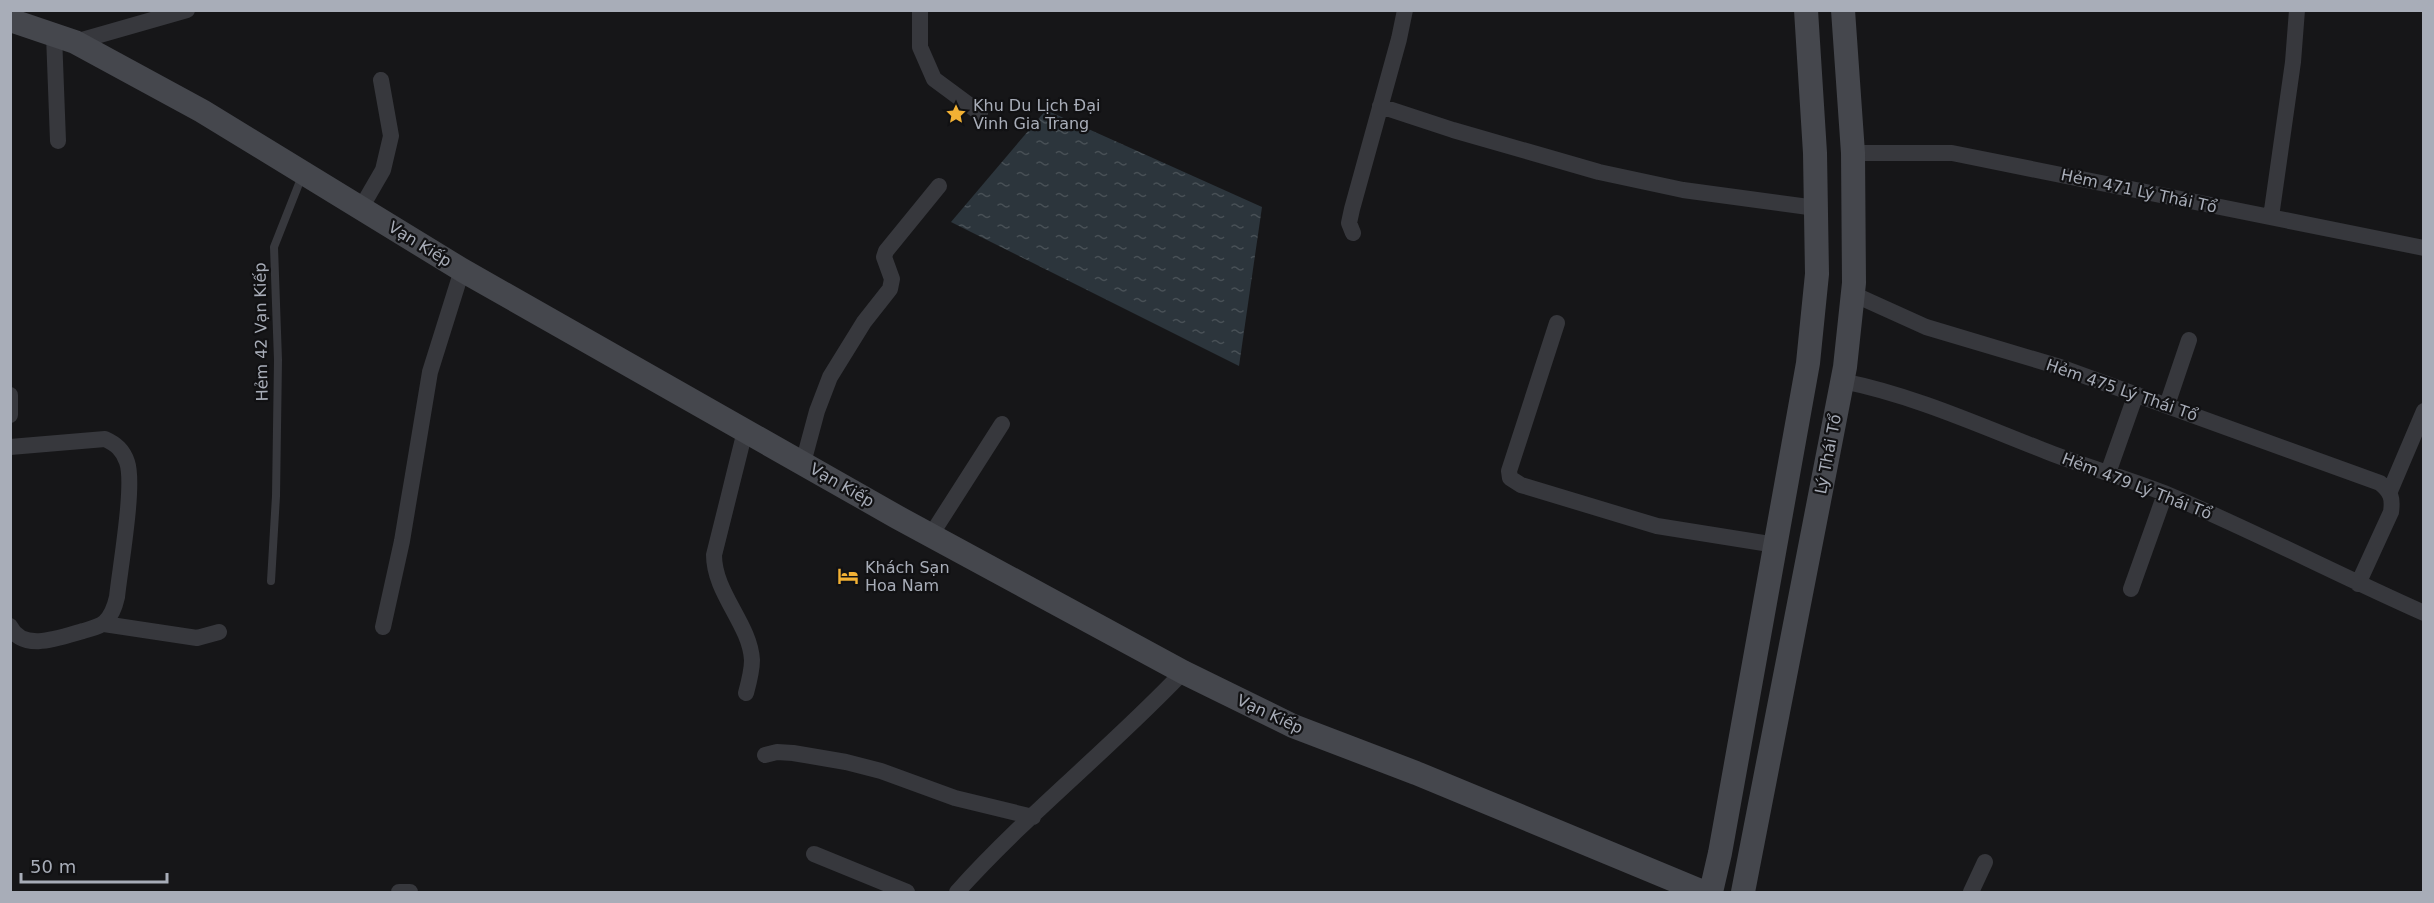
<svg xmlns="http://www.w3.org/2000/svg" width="2434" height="903" viewBox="0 0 2434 903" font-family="'DejaVu Sans',sans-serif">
<defs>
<pattern id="water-ripples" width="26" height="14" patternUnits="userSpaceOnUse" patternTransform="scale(1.5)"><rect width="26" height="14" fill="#2c353c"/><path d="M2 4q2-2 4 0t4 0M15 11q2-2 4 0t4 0" fill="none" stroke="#485056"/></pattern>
</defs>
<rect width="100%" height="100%" fill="#161618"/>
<path fill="url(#water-ripples)" d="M 1046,110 L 1262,207 L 1239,366 L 951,222 Z"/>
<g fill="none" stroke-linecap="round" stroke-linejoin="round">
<path stroke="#37383d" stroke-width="8" d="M 271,581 L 276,496 L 278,360 L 274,247 L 302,176"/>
<path stroke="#37383d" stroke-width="16" d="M 920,10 L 920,47 L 934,79 L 980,113
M 54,35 L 58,141
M 75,42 L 187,10
M 1380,106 L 1453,130 L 1599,172 L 1683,190 L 1816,208
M 1853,153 L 1952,153 L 2424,248
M 361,208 L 383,170 L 391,136 L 381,80
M 2271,217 L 2293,62 L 2297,10
M 1353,233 L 1349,223 L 1352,209 L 1399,39 L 1405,10
M 1853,294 L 1926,327 L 2060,367 L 2380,483 C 2391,492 2393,498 2391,512 L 2358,584
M 1557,323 L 1509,471 L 1510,478 L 1521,485 L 1657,526 L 1776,545
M 1842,381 C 1913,395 1981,426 2048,452 C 2086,467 2126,478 2164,493 C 2252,530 2336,574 2424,613
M 10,395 L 10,415
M 2167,405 L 2189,340
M 745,431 L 714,555 C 714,593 750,624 752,660 C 752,671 749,682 746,693
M 10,447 L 105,439 C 116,444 123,450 127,462 C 135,485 120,568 117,597 C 115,606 111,616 105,622 C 100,627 89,629 83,631 C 62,637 22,653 10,626
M 803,463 L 817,411 L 830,377 L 864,322 L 890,289 L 892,279 L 884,257 L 886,251 L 939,186
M 2108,473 L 2136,394
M 2390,491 L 2424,411
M 931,535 L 1002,424
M 2131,589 L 2165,494
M 104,624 L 197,638 L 219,632
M 383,627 L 402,541 L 430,372 L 462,270
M 765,755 L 777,752 L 793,753 L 846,762 L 881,771 L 955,798 L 1033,817
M 814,854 L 907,892
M 399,892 L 410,892
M 957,892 C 1027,814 1111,748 1183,672
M 1971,892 L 1985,862"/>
<path stroke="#45474d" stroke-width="24" d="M 10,20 L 75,42 L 202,111 L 462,270 L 897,517 L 1183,672 L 1293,726 L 1416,773 L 1703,892
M 1711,892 L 1720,853 L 1808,363 L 1817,274 L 1815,153 L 1806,10
M 1743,892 L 1845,367 L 1854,283 L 1853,153 L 1843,10"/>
</g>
<defs>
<g id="sight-bare" transform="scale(1.62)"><path d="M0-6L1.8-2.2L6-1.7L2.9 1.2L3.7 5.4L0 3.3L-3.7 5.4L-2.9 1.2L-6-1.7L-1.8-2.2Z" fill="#f2b134" stroke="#111113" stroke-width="2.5" paint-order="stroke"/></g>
<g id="hotel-bare" transform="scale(1.62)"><path d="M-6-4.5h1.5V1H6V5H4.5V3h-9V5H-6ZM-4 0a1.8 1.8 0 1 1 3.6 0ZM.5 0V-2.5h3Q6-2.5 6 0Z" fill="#f2b134" stroke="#111113" stroke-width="2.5" paint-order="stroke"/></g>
</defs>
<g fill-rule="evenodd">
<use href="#sight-bare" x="956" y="114"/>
<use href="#hotel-bare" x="848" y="576"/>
</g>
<g text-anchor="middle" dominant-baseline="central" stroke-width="4.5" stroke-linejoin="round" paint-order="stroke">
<g font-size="16" fill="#a8adb8" stroke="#111113" text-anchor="start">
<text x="973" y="105">Khu Du Lịch Đại<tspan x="973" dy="18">Vinh Gia Trang</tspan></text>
<text x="865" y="567">Khách Sạn<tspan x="865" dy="18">Hoa Nam</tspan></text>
</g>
<g font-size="16" fill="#a8adb8" stroke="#111113">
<text transform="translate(2139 191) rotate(12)">Hẻm 471 Lý Thái Tổ</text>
<text transform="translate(420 244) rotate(32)">Vạn Kiếp</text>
<text transform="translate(261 332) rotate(-91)">Hẻm 42 Vạn Kiếp</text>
<text transform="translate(2122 390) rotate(19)">Hẻm 475 Lý Thái Tổ</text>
<text transform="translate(1828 454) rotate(-79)">Lý Thái Tổ</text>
<text transform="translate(842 485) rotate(30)">Vạn Kiếp</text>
<text transform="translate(2137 486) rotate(21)">Hẻm 479 Lý Thái Tổ</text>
<text transform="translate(1270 714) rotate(25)">Vạn Kiếp</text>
</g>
</g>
<rect width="2434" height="903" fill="none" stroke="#a8adb8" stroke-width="24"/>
<path d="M21 873v9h146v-9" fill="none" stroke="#a8adb8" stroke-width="3"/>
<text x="30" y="873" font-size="18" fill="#a8adb8" stroke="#111113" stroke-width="4.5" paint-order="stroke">50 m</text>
</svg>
